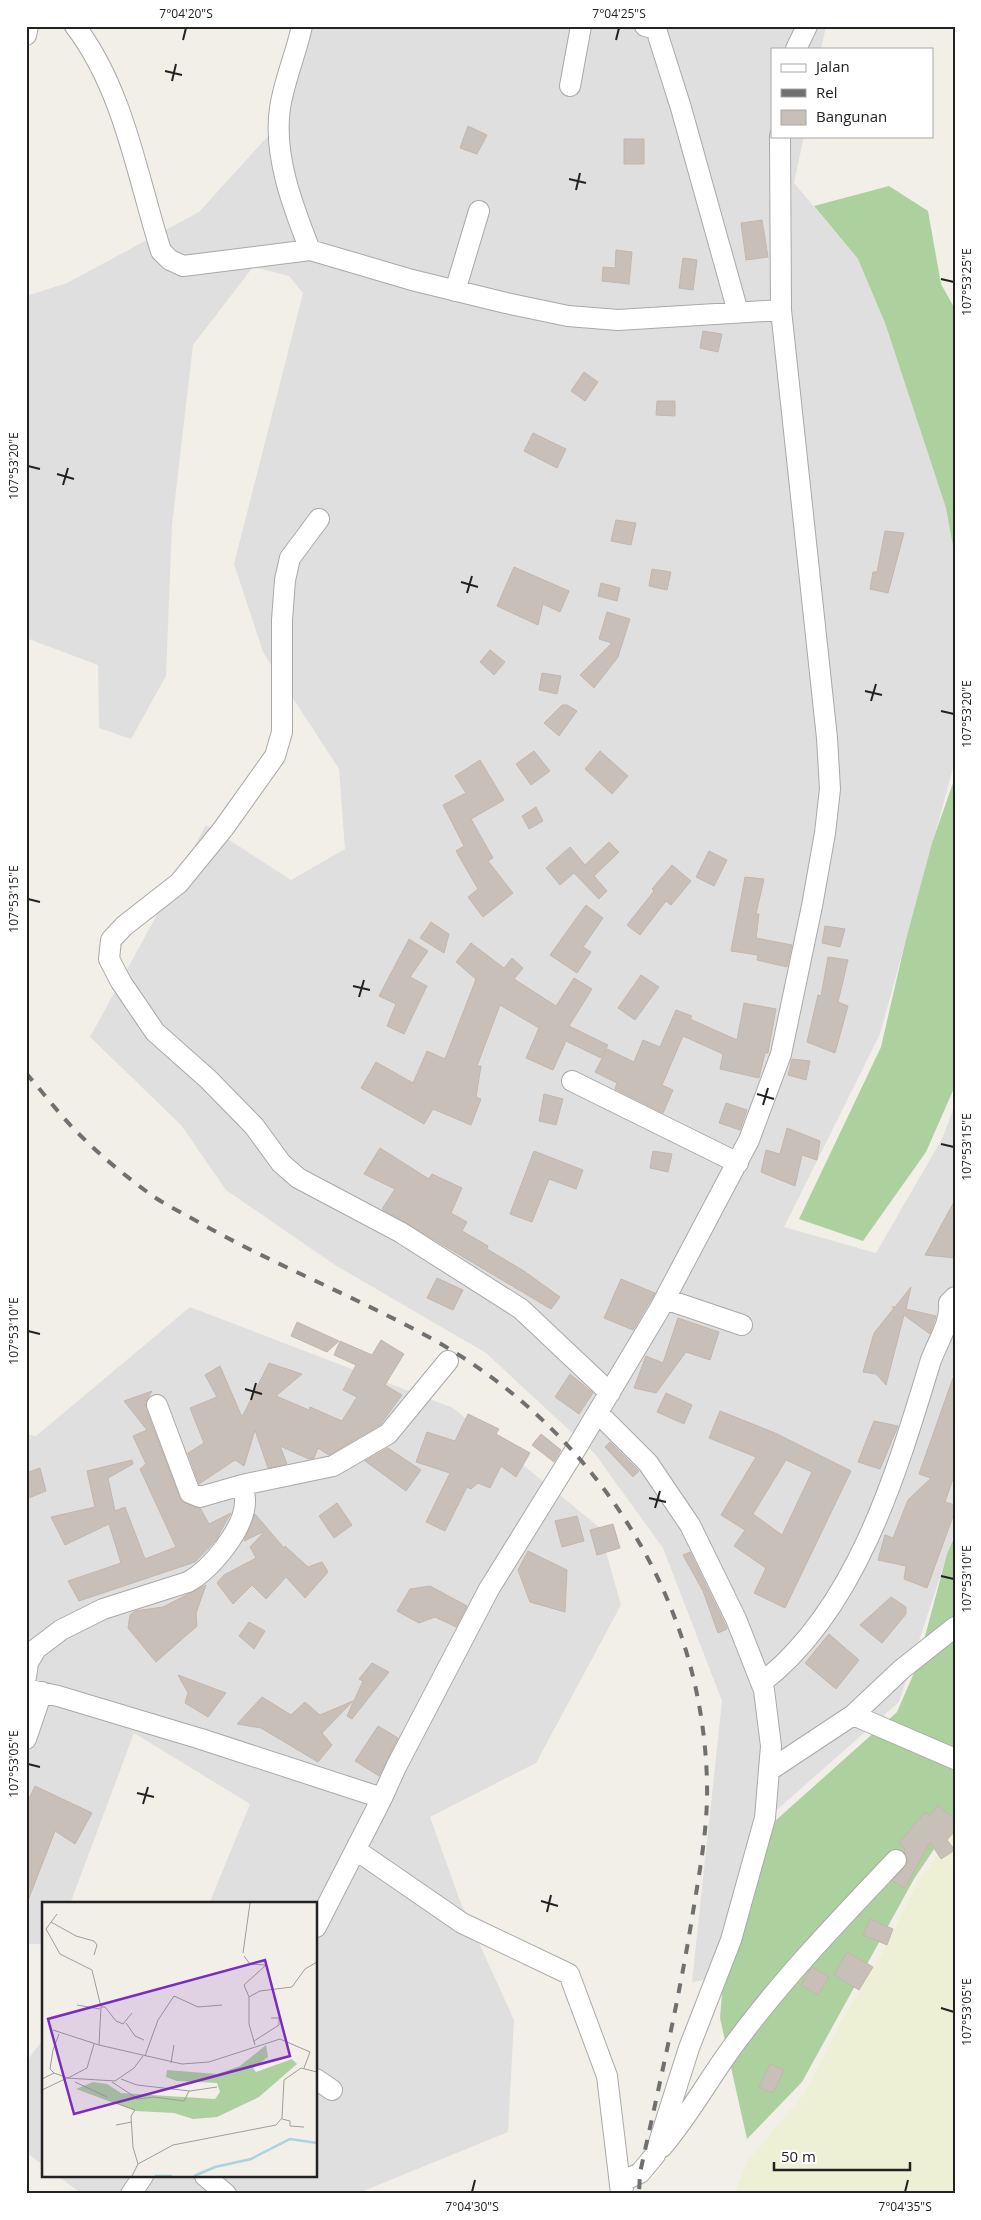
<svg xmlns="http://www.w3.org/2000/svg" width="981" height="2220" viewBox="0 0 981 2220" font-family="'Open Sans',sans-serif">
<rect width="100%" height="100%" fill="#f2efe9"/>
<path fill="#e0dfdf" d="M 299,26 L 826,26 L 821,49 L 772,49 L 772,136 L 804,136 L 794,183 L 867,270 L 955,533 L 955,761 L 880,1034 L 784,1227 L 876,1253 L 943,1137 L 955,1104 L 955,1531 L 899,1702 L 770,1816 L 722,1977 L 692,1982 L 722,1701 L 663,1548 L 595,1454 L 486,1353 L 335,1265 L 226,1190 L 181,1125 L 90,1037 L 206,825 L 291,880 L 345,849 L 339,769 L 263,652 L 234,564 L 303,293 L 289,276 L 253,267 L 193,345 L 172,525 L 166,676 L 131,739 L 99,728 L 98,665 L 26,638 L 26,296 L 67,283 L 199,212 L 269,135 Z
M 190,1307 L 453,1408 L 599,1527 L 621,1605 L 536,1763 L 430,1817 L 460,1901 L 514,2020 L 508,2132 L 356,2194 L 82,2194 L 58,2176 L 316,2176 L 316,1904 L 209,1904 L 250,1804 L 134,1733 L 70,1904 L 44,1904 L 44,1944 L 26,1944 L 26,1434 L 36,1436 Z
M 41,2042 L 44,2042 L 44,2166 L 26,2152 L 26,2062 Z"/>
<path fill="#eef0d5" d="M 955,1831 L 955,2194 L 734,2194 L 748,2160 L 804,2094 L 843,2018 L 887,1945 L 915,1886 Z"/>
<path fill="#add19e" d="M 889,186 L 928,211 L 941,284 L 955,309 L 955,557 L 946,508 L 885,323 L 858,259 L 814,206 Z
M 955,777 L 955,1086 L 926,1152 L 863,1241 L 799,1219 L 881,1047 L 905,943 L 932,843 Z
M 955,1535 L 955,1818 L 914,1879 L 802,2082 L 747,2139 L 720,2018 L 725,1955 L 775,1821 L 897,1712 L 917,1666 L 947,1554 Z"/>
<path fill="#c7bfb8" stroke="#c4b6ab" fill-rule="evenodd" d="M 468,126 L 487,135 L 477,154 L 460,148 Z
M 624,139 L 644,139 L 644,164 L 624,164 Z
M 762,220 L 768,257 L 746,260 L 741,223 Z
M 616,250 L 632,252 L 629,284 L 602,281 L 603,267 L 615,268 Z
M 683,258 L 697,260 L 693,290 L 679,288 Z
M 703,331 L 722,334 L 718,352 L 700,348 Z
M 584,372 L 598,382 L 585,401 L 571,391 Z
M 657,401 L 675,401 L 675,416 L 656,415 Z
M 533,433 L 566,449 L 557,468 L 524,451 Z
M 616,520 L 636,523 L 631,545 L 611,541 Z
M 885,531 L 904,533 L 888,593 L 870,589 L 873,572 L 877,572 Z
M 514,567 L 569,591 L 560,612 L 543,604 L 538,625 L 497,606 Z
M 652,569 L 671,572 L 667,590 L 649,586 Z
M 601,583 L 620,588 L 617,601 L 598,596 Z
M 607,612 L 630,619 L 618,657 L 594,688 L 580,675 L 612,643 L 599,639 Z
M 490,650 L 505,662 L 494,675 L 480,662 Z
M 542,673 L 561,676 L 557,694 L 539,690 Z
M 562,705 L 567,705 L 577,711 L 559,736 L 544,723 Z
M 534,751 L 550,771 L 531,785 L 516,764 Z
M 600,751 L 628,776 L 612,794 L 585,769 Z
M 480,760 L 504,800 L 471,819 L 493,858 L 488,861 L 513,893 L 483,917 L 468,897 L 478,889 L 456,851 L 464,846 L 443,805 L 466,793 L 455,776 Z
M 536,807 L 543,821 L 529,829 L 522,816 Z
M 609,842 L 619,852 L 594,876 L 607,891 L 599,899 L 574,873 L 560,885 L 546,868 L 570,847 L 585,865 Z
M 709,851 L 727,860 L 714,886 L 696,877 Z
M 672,865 L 691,881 L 671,905 L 666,901 L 640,935 L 627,925 L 654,891 L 652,889 Z
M 745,877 L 764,879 L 756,914 L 759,914 L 756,938 L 792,945 L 787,967 L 757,960 L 758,955 L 731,951 Z
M 586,905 L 603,918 L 583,947 L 591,952 L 577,973 L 550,955 Z
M 431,922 L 449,934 L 444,953 L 420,938 Z
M 825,926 L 845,929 L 840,947 L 822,943 Z
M 409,939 L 428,951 L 410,977 L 427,986 L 404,1034 L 387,1026 L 396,1004 L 379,996 Z
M 471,943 L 504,968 L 512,958 L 523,968 L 514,979 L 556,1006 L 574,978 L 592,989 L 569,1026 L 608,1045 L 601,1058 L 566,1041 L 553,1070 L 526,1058 L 539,1028 L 500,1005 L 477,1066 L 481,1066 L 476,1097 L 481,1099 L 471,1125 L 433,1109 L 424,1124 L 361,1088 L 376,1062 L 413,1083 L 427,1051 L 445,1059 L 476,979 L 456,962 Z
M 828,957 L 848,960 L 838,1002 L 848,1006 L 835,1053 L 807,1042 L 818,995 L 821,996 Z
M 641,975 L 659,987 L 635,1020 L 618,1008 Z
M 744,1003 L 776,1009 L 768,1053 L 765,1053 L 759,1078 L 720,1069 L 723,1054 L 683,1036 L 662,1085 L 673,1090 L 663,1113 L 615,1089 L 617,1083 L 595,1072 L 607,1049 L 634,1062 L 643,1040 L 660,1047 L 676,1010 L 692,1016 L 690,1019 L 737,1040 Z
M 792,1059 L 810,1061 L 806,1080 L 788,1075 Z
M 544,1094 L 563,1099 L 556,1125 L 539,1121 Z
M 726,1103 L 747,1110 L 740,1130 L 719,1123 Z
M 787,1128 L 820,1141 L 817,1160 L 802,1155 L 795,1186 L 761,1172 L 766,1150 L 780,1154 Z
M 380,1148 L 429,1179 L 432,1174 L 462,1188 L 451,1213 L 467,1222 L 462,1231 L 488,1246 L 487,1249 L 524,1271 L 560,1297 L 551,1309 L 382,1209 L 395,1189 L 364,1174 Z
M 534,1151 L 583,1170 L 576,1189 L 549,1179 L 532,1222 L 510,1214 Z
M 653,1151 L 672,1154 L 668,1172 L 650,1168 Z
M 955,1200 L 955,1258 L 925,1255 Z
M 437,1278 L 463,1290 L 453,1310 L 427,1298 Z
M 621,1279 L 655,1293 L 633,1330 L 604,1318 Z
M 911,1287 L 906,1309 L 936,1316 L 930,1334 L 904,1315 L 886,1385 L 876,1374 L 863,1372 L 874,1333 L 894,1308 L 892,1307 L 895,1307 Z
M 678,1318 L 719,1332 L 710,1360 L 686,1352 L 656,1393 L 634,1388 L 646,1356 L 663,1363 Z
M 297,1322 L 339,1341 L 327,1352 L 291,1336 Z
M 381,1340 L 404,1354 L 385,1385 L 402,1395 L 380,1425 L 329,1455 L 318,1448 L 314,1458 L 309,1459 L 280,1446 L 287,1464 L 268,1468 L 255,1430 L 244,1466 L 235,1460 L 199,1484 L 188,1453 L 204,1443 L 190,1408 L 217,1397 L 205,1375 L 220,1366 L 242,1417 L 269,1363 L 302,1374 L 276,1396 L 309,1410 L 310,1407 L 342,1421 L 357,1397 L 343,1390 L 356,1365 L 334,1355 L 340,1341 L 372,1355 Z
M 570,1374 L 593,1393 L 579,1414 L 555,1397 Z
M 953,1378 L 955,1378 L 955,1473 L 945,1502 L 955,1505 L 955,1511 L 927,1588 L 904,1579 L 906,1566 L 878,1560 L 885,1535 L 893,1538 L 908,1500 L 931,1478 L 919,1474 Z
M 152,1391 L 145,1403 L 146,1409 L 181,1501 L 200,1508 L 209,1524 L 231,1513 L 216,1540 L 195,1562 L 79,1601 L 68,1581 L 121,1563 L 109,1524 L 65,1545 L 51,1517 L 95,1507 L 87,1471 L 132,1460 L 133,1464 L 108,1478 L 115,1511 L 125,1507 L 145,1559 L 176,1547 L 140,1469 L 146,1464 L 133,1436 L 147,1430 L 124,1401 Z
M 666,1393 L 692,1405 L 684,1424 L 657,1412 Z
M 720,1411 L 775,1433 L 851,1471 L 785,1608 L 754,1593 L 766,1568 L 734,1546 L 745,1530 L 721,1515 L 756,1457 L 709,1438 ZM 786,1460 L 812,1472 L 782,1535 L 753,1514 Z
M 468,1414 L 499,1429 L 496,1434 L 530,1453 L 516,1477 L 501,1466 L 490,1488 L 478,1483 L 471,1489 L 467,1487 L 445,1531 L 426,1522 L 450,1473 L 416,1462 L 427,1432 L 455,1441 Z
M 874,1421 L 898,1426 L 880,1469 L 858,1462 Z
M 541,1434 L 561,1450 L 554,1462 L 532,1445 Z
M 610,1442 L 639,1471 L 633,1477 L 605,1447 Z
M 388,1448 L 421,1470 L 406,1491 L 365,1461 Z
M 40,1468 L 46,1491 L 26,1499 L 26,1473 Z
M 337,1503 L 352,1525 L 334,1538 L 319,1516 Z
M 255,1514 L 284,1548 L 285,1546 L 308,1567 L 322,1562 L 328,1572 L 305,1598 L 286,1577 L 266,1599 L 252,1585 L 233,1604 L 217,1583 L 224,1575 L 256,1558 L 250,1547 L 265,1531 L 244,1541 Z
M 577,1516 L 584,1541 L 562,1547 L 555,1521 Z
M 613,1524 L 620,1548 L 597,1555 L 590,1530 Z
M 528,1551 L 567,1570 L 565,1612 L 530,1602 L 518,1570 Z
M 690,1552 L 725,1624 L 727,1629 L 718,1633 L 703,1591 L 683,1555 Z
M 206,1585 L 196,1613 L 197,1626 L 156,1662 L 128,1628 L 130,1615 L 135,1611 L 163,1607 Z
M 430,1586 L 467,1606 L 456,1627 L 435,1617 L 419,1623 L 397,1611 L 410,1589 Z
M 891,1597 L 906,1607 L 906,1614 L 882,1643 L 860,1625 Z
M 249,1622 L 265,1631 L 254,1649 L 239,1636 Z
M 829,1634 L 859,1660 L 836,1689 L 805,1663 Z
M 372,1663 L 389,1672 L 352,1719 L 347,1716 L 363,1681 L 359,1679 Z
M 178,1675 L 226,1693 L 208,1717 L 185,1703 L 188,1693 Z
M 262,1697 L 291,1715 L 305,1702 L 320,1715 L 353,1701 L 322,1733 L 332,1745 L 318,1762 L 261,1728 L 237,1724 Z
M 378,1726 L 398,1738 L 379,1776 L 355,1761 Z
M 35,1786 L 92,1813 L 75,1844 L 55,1831 L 27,1903 L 26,1805 Z
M 938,1805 L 955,1819 L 955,1831 L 947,1840 L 955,1850 L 941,1859 L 930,1842 L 905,1888 L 892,1881 L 908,1862 L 904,1851 L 905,1848 L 899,1843 L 925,1812 L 930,1815 Z
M 870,1919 L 893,1929 L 887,1945 L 863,1935 Z
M 847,1952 L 873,1967 L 859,1990 L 834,1975 Z
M 812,1967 L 829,1977 L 818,1995 L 801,1985 Z
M 770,2064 L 784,2070 L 773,2093 L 759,2087 Z"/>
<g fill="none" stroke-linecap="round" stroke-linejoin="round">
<g stroke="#a9a9a9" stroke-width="22">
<path id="minor" d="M 75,26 C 124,90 137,176 161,251 L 170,260 L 183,266 L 310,250 L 412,280 L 506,303 L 568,316 L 618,320 L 781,310
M 302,26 C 296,54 284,81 280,108 C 273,155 293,207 310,250
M 645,26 L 656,29 L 681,108 L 738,312
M 26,35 L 28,26
M 796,49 L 807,26
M 570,86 L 581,26
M 455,291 L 479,211
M 319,519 L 290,558 L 285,580 L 282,620 L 282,732 L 275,756 L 223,829 L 179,883 L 124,926 L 111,940 L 109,959 L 121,982 L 155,1032 L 208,1079 L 254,1126 L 281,1163 L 298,1178 L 400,1232 L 521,1309 L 610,1393
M 572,1081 L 738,1163
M 665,1299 L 742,1325
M 598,1413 L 648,1463 L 690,1525 L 736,1619 L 764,1690 L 771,1746 L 765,1818 L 731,1940 L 689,2048 L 655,2155 L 640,2173 L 625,2180 L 621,2194
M 242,1485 L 333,1466 L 388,1434 L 448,1361
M 26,1677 L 28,1663 L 36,1649 L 61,1630 L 103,1609 L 188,1582 C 210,1570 246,1528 245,1500 C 245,1495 243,1490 242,1485 L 200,1497 L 190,1493 L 157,1405
M 761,1683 C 856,1611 897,1472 930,1363 C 936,1344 951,1324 949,1303 L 955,1297
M 26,1689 L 58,1696 L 201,1739 L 382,1798 L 396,1767 L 489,1589 L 574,1452 L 659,1310 L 749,1140 L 781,1054 L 812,906 L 825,833 L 830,789 L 827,738 L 781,310 L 780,136
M 853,1715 L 955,1759
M 26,1739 L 42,1692
M 770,1770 L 853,1715 L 902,1669 L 955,1627
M 356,1850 L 462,1923 L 569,1974 L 607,2076 L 621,2193
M 316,1927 L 382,1798
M 316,2079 L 332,2090
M 662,2147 C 691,2113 712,2073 739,2038 C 786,1975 843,1916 896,1860
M 205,2176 L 226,2194
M 131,2194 L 143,2176"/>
</g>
<use href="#minor" stroke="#fff" stroke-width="20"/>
<path stroke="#707070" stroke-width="4" stroke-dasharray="10 10" stroke-linecap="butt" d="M 26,1073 C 45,1095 63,1119 83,1138 C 103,1158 127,1177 150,1194 C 165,1205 183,1213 200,1223 C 273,1264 351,1295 425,1335 C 590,1424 703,1594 707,1783 C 708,1827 700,1869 693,1912 C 679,2000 659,2086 640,2173 L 639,2194"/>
</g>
<path fill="none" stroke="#222" stroke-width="2" d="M 183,40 L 186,28M 616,40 L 619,28M 165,71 L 182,75M 172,81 L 176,64M 569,179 L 586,183M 576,190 L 580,173M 941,279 L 954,282M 28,466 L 40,469M 57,474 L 74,479M 63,485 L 68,468M 461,582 L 478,587M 467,593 L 472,576M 865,691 L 882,695M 871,701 L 876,684M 941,711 L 954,714M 28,899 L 40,902M 353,986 L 370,990M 359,997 L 364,980M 757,1094 L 774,1099M 763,1105 L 768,1088M 941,1144 L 954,1147M 28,1331 L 40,1334M 245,1389 L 262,1394M 251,1400 L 256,1383M 649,1498 L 666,1502M 655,1508 L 660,1491M 941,1576 L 954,1579M 28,1764 L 40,1767M 137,1793 L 154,1797M 143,1804 L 148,1787M 541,1901 L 558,1906M 547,1912 L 551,1895M 941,2008 L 954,2012M 472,2192 L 475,2180M 905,2192 L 908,2180"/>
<g transform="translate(42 1902)">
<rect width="275" height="275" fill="#f2efe9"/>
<path d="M 224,143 L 226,155 L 211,166 L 214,170 L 250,157 L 255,162 L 217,195 L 175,215 L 151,217 L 132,211 L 94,209 L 34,187 L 51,180 L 65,182 L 79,191 L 173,197 L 178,190 L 175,181 L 135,179 L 124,175 L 125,168 L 175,172 L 198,164 Z" fill="#add19e"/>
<path fill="none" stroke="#aad3df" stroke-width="2.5" d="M 113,274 L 130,274M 152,274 L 173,265 L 209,257 L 248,237 L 275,241"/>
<path fill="none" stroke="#9f9d99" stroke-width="1" d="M 15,12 L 4,27 L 18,52 L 50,68 L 59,105 L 57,143 L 140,162 L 167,160 L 238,137 L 268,150 L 262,166M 9,20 L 34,34 L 52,39 L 55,43 L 52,53M 201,51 L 208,1M 202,54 L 208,62 L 224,63 L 202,83 L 207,95 L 207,122 L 213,143M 207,95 L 218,89 L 250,85 L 263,67 L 275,60M 35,103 L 58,107M 59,105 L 63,105 L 74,119 L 81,122 L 90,111M 84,121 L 93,134 L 102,138M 11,128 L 57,143M 212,139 L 237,123 L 237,116 L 229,116M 103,154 L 116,118 L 132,94 L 156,105 L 180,103M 129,161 L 132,143M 12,171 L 8,167 L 11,148 L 17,132M 26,176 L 45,166 L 52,142M 0,177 L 12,171 L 26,176M 79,177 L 95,183 L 148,189 L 175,185M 33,180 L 65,195M 70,180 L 96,197 L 112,195 L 142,199 L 147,189M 0,188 L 25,176 L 73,179 L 92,166 L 101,154M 71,200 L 93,208 L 89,214 L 91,245 L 96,262M 240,217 L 248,219 L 248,224 L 262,225M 74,223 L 90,220M 90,274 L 96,262 L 131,243 L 234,223 L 240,216 L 242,178 L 259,166 L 275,170"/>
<path fill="#7b2cbf" fill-opacity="0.15" stroke="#7b2cbf" stroke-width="2.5" d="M 223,58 L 248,154 L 32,212 L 6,117 Z"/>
<rect width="275" height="275" fill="none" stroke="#222" stroke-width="2.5"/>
</g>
<rect width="981" height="2220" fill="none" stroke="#ffffff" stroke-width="55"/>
<rect x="771" y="48" width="162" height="90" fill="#ffffff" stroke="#a7a7a7"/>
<rect x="781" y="64" width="25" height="8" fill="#ffffff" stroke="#a7a7a7"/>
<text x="816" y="72" font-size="15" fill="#222222">Jalan</text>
<rect x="781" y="89" width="25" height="8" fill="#707070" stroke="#a7a7a7"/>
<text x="816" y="98" font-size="15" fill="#222222">Rel</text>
<rect x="781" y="110" width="25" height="15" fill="#c7bfb8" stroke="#a7a7a7"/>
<text x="816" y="122" font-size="15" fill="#222222">Bangunan</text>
<path d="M774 2162v8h136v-8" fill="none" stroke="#222222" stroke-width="2.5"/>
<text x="781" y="2162" font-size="15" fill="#222222" stroke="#ffffff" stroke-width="4" paint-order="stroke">50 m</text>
<rect x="28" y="28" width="926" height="2164" fill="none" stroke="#222" stroke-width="2"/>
<g font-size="12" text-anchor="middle" fill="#222">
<text x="186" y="18">7°04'20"S</text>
<text x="619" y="18">7°04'25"S</text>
<text transform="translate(967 282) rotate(-90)" y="4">107°53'25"E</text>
<text transform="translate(14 466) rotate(-90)" y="4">107°53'20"E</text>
<text transform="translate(967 714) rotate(-90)" y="4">107°53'20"E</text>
<text transform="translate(14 899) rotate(-90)" y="4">107°53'15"E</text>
<text transform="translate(967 1147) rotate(-90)" y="4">107°53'15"E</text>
<text transform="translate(14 1331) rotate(-90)" y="4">107°53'10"E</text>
<text transform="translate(967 1579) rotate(-90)" y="4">107°53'10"E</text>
<text transform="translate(14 1764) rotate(-90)" y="4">107°53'05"E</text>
<text transform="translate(967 2012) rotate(-90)" y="4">107°53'05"E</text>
<text x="472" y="2211">7°04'30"S</text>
<text x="905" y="2211">7°04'35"S</text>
</g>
</svg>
